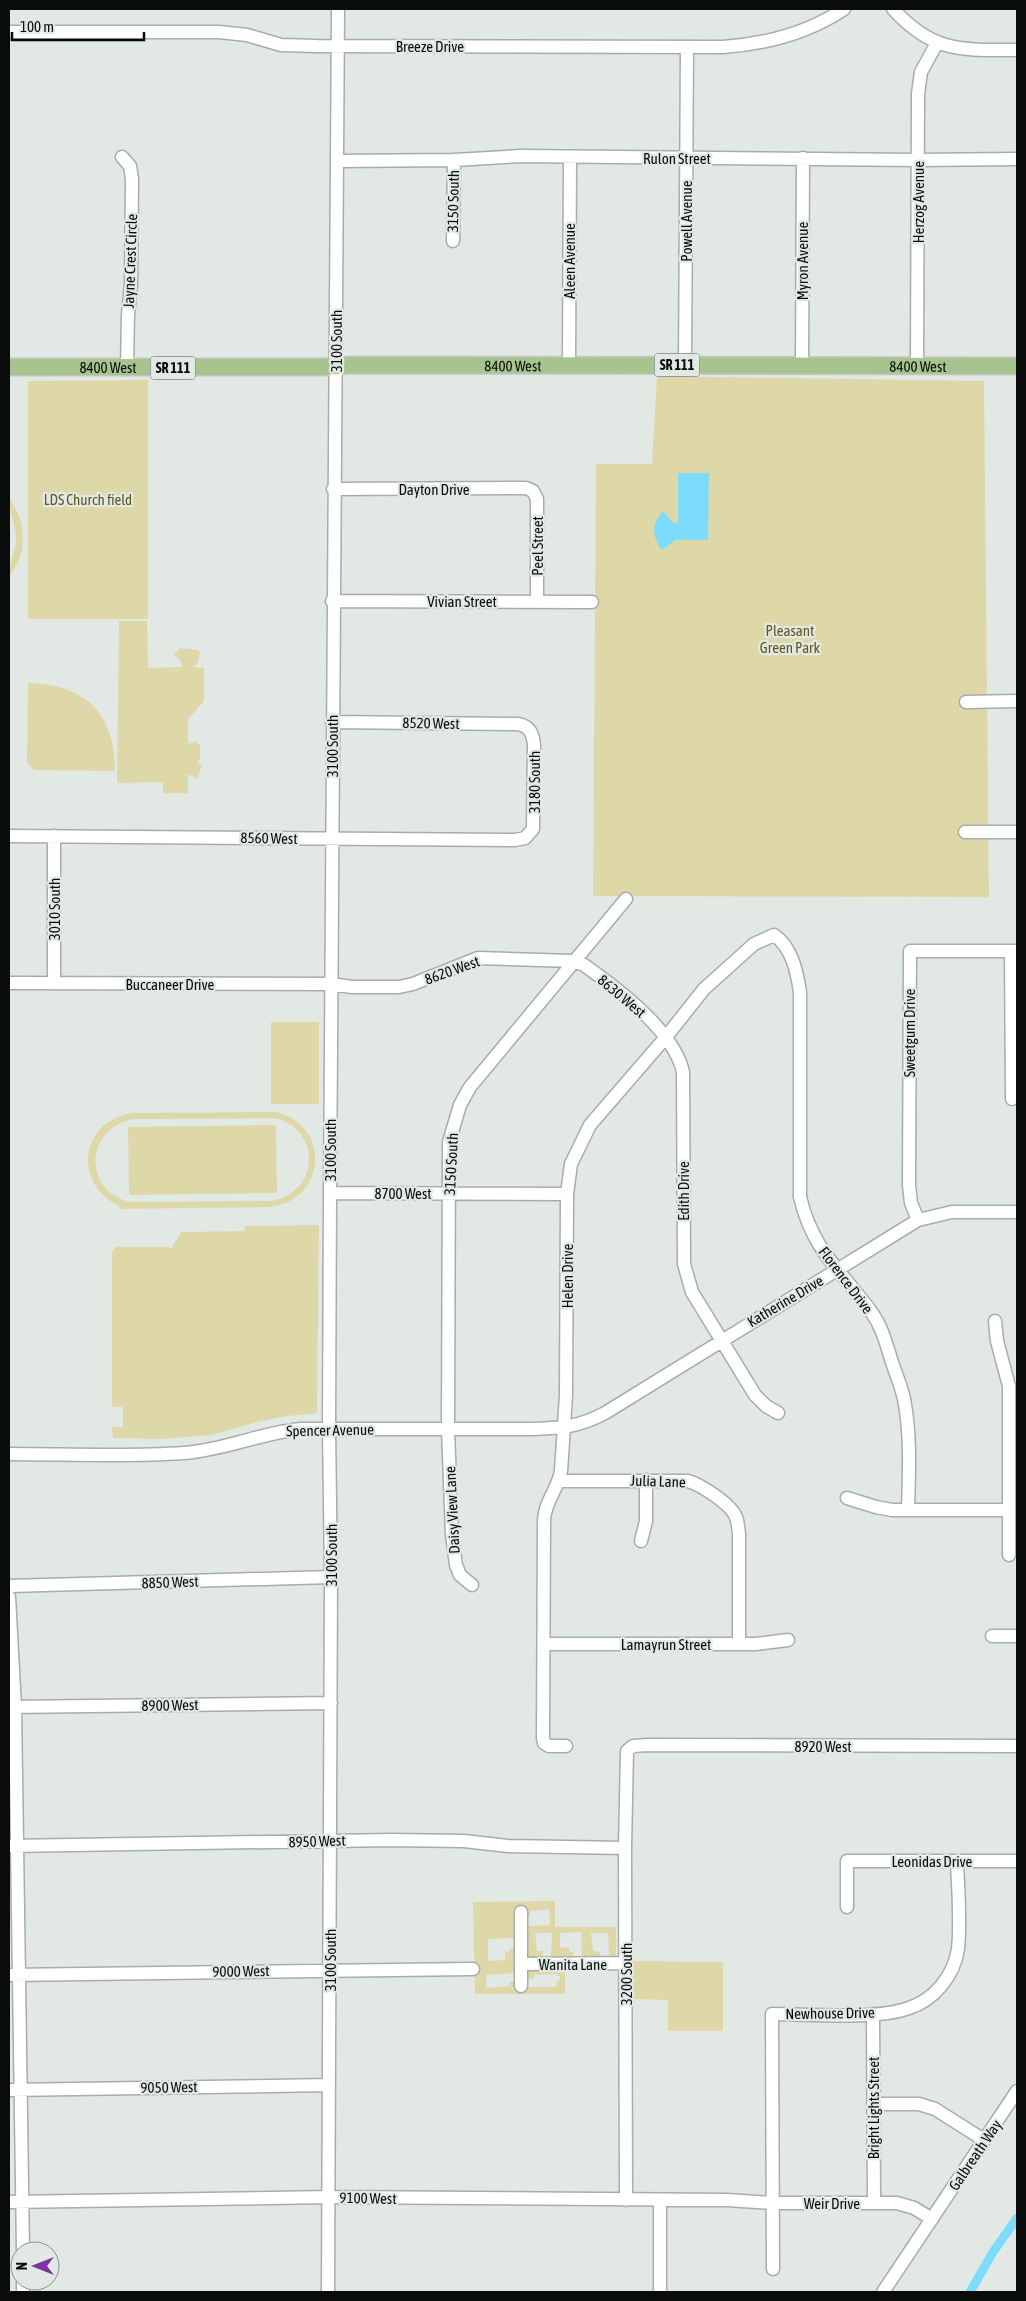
<svg xmlns="http://www.w3.org/2000/svg" width="1026" height="2301" viewBox="0 0 1026 2301" font-family="'Asap Condensed',sans-serif">
<rect width="100%" height="100%" fill="#e2e9e5"/>
<path fill="#ded8a9" fill-rule="evenodd" d="M 657,376 L 984,381 L 989,897 L 593,896 L 596,464 L 652,464 Z
M 148,380 L 148,619 L 28,619 L 28,381 Z
M 9,498 C 27,522 28,553 9,577 C 9,563 16,551 16,537 C 15,524 9,512 9,498 Z
M 119,621 L 147,621 L 148,668 L 182,667 L 180,660 L 174,655 L 180,648 L 198,650 L 200,653 L 197,664 L 193,667 L 204,668 L 204,701 L 188,719 L 188,744 L 195,741 L 200,745 L 200,758 L 197,762 L 202,765 L 197,779 L 188,774 L 188,793 L 163,793 L 163,782 L 117,783 Z
M 28,683 C 85,684 115,713 115,771 L 34,770 L 27,763 Z
M 271,1022 L 319,1022 L 319,1104 L 271,1104 Z
M 275,1112 C 332,1124 327,1201 269,1207 L 119,1209 L 119,1206 C 71,1183 81,1118 135,1113 ZM 275,1118 C 324,1131 319,1196 268,1201 L 129,1202 C 81,1189 86,1126 135,1119 Z
M 276,1125 L 277,1193 L 129,1195 L 128,1127 Z
M 319,1225 L 317,1412 L 312,1414 L 287,1416 L 257,1422 L 212,1435 L 162,1439 L 113,1438 L 112,1427 L 123,1427 L 123,1407 L 112,1407 L 112,1252 L 116,1247 L 168,1247 L 171,1249 L 181,1232 L 245,1231 L 245,1226 Z
M 555,1901 L 555,1927 L 616,1927 L 616,1960 L 609,1957 L 608,1933 L 591,1933 L 593,1951 L 600,1952 L 600,1958 L 582,1958 L 581,1932 L 560,1933 L 560,1947 L 569,1948 L 569,1952 L 573,1952 L 573,1958 L 551,1958 L 552,1933 L 535,1933 L 537,1951 L 543,1951 L 543,1960 L 531,1958 L 526,1952 L 527,1926 L 550,1925 L 549,1909 L 530,1911 L 530,1917 L 527,1917 L 516,1938 L 488,1939 L 488,1961 L 505,1960 L 505,1951 L 509,1952 L 510,1948 L 517,1949 L 516,1973 L 486,1975 L 486,1988 L 509,1986 L 510,1982 L 515,1982 L 525,1987 L 556,1987 L 557,1981 L 560,1980 L 560,1976 L 557,1976 L 557,1974 L 534,1975 L 534,1979 L 525,1978 L 529,1970 L 565,1968 L 565,1994 L 475,1994 L 473,1902 Z
M 633,1961 L 723,1962 L 723,2031 L 668,2031 L 668,2000 L 633,1999 Z"/>
<path fill="#7ddcfb" d="M 678,473 L 709,473 L 708,540 L 675,540 L 662,550 C 652,538 651,523 663,511 L 673,523 L 678,523 Z"/>
<g fill="none" stroke-linecap="round" stroke-linejoin="round">
<path stroke="#7ddcfb" stroke-width="9" d="M 970,2292 L 993,2252 L 1017,2218"/>
<g stroke="#a7ada9" stroke-width="15">
<path id="minor" d="M 893,9 C 933,53 962,50 1017,50
M 9,32 L 219,32 L 247,35 L 281,45 L 317,46 L 723,47 C 766,44 808,33 844,9
M 122,157 L 130,166 L 132,179 L 131,284 L 128,315 L 127,368
M 337,161 L 454,160 L 521,156 L 918,160 L 1017,159
M 453,241 L 454,160
M 569,365 L 570,158
M 685,365 L 687,48
M 802,365 L 803,158
M 917,365 L 918,94 L 921,72 L 937,43
M 333,489 L 526,488 L 533,491 L 537,499 L 537,602
M 332,601 L 592,602
M 966,702 L 1017,701
M 965,832 L 1017,832
M 9,836 L 515,840 L 525,838 L 533,829 L 534,745 C 533,734 530,726 518,724 L 332,722
M 1011,951 L 1012,1099
M 9,983 L 331,984 L 352,987 L 399,987 L 413,984 L 478,958 L 573,961 L 584,965 C 618,989 674,1031 683,1072 L 684,1264 L 692,1292 L 755,1395 L 766,1406 L 778,1413
M 54,983 L 54,836
M 330,1193 L 567,1194
M 918,1220 L 911,1203 L 909,1185 L 910,951 L 1017,951
M 995,1321 L 997,1341 L 1009,1386 L 1009,1555
M 9,1454 C 67,1454 126,1457 184,1453 C 224,1450 261,1433 300,1429 L 532,1429 C 561,1428 579,1427 605,1413 L 918,1220 L 952,1212 L 1017,1212
M 560,1481 L 688,1481 C 701,1485 731,1504 736,1517 C 738,1522 738,1528 739,1533 L 739,1644
M 847,1498 L 876,1507 L 892,1510 L 1009,1510
M 641,1541 L 646,1521 L 646,1480
M 472,1585 L 460,1575 L 456,1565 L 452,1535 L 448,1429 L 449,1142 L 460,1105 L 470,1087 L 626,899
M 9,1586 L 331,1577
M 9,1597 L 15,1707 L 23,2251
M 992,1636 L 1017,1636
M 544,1644 L 756,1644 L 788,1640
M 9,1707 L 331,1703
M 566,1746 L 549,1746 L 544,1743 L 543,1738 L 544,1520 C 545,1501 558,1489 561,1471 L 566,1395 L 567,1194 L 571,1164 L 590,1125 L 666,1037 L 704,989 L 754,944 L 774,935 C 792,947 797,972 800,992 L 800,1197 C 813,1252 842,1271 872,1313 C 882,1327 886,1343 891,1359 C 895,1372 901,1385 904,1399 C 911,1435 909,1473 908,1510
M 9,1846 L 391,1840 L 464,1841 L 508,1846 L 625,1848
M 847,1907 L 847,1861 L 1017,1861
M 521,1912 L 521,1964 L 626,1963
M 9,1975 L 473,1969
M 521,1986 L 521,1964
M 873,2014 L 874,2203
M 9,2090 L 329,2085
M 873,2104 L 919,2104 L 935,2109 L 984,2140
M 626,2200 L 625,1848 L 627,1751 L 633,1746 L 647,1745 L 1017,1746
M 660,2200 L 660,2292
M 9,2202 L 329,2197 L 727,2200 L 773,2203 L 897,2203 L 914,2208 L 932,2219
M 773,2269 L 772,2014 C 809,2014 877,2020 909,2008 C 934,2000 954,1976 958,1949 C 961,1921 958,1890 957,1861
M 23,2281 L 23,2292
M 328,2292 L 331,1577 L 329,1429 L 330,1193 L 338,9
M 883,2292 L 1017,2091"/>
</g>
<g stroke="#c4c5c4" stroke-width="19">
<g id="major">
<path id="s1" d="M 9,367 L 322,367 L 352,365 L 1017,366"/>
</g>
</g>
<use href="#minor" stroke="#fff" stroke-width="12"/>
<use href="#major" stroke="#a8c48e" stroke-width="16"/>
</g>
<g text-anchor="middle" dominant-baseline="central" stroke-width="4.5" stroke-linejoin="round" paint-order="stroke">
<g fill="#e2e9e5" stroke="#4b4e4c" stroke-width="1">
<rect x="654.5" y="353.5" width="45" height="23" rx="4"/>
<rect x="150.5" y="356.5" width="45" height="23" rx="4"/>
</g>
<g font-size="14" font-weight="bold" fill="#0a0c0b">
<text x="677" y="365">SR 111</text>
<text x="173" y="368">SR 111</text>
</g>
<g font-size="15" fill="#0a0c0b" stroke="#e2e9e5">
<text x="430" y="46">Breeze Drive</text>
<text x="677" y="158">Rulon Street</text>
<text transform="translate(453 201) rotate(-89)">3150 South</text>
<text transform="translate(918 202) rotate(-90)">Herzog Avenue</text>
<text transform="translate(686 221) rotate(-90)">Powell Avenue</text>
<text transform="translate(130 261) rotate(-88)">Jayne Crest Circle</text>
<text transform="translate(569 261) rotate(-90)">Aleen Avenue</text>
<text transform="translate(802 261) rotate(-90)">Myron Avenue</text>
<text transform="translate(336 341) rotate(-90)">3100 South</text>
<text stroke="none"><textPath href="#s1" startOffset="504">8400 West</textPath></text>
<text stroke="none"><textPath href="#s1" startOffset="909">8400 West</textPath></text>
<text stroke="none"><textPath href="#s1" startOffset="99">8400 West</textPath></text>
<text x="434" y="489">Dayton Drive</text>
<text transform="translate(537 546) rotate(-90)">Peel Street</text>
<text x="462" y="601">Vivian Street</text>
<text transform="translate(431 723) rotate(1)">8520 West</text>
<text transform="translate(332 746) rotate(-90)">3100 South</text>
<text transform="translate(534 782) rotate(-90)">3180 South</text>
<text transform="translate(269 838) rotate(1)">8560 West</text>
<text transform="translate(54 909) rotate(-90)">3010 South</text>
<text transform="translate(452 970) rotate(-20)">8620 West</text>
<text x="170" y="984">Buccaneer Drive</text>
<text transform="translate(622 996) rotate(40)">8630 West</text>
<text transform="translate(909 1033) rotate(-90)">Sweetgum Drive</text>
<text transform="translate(330 1150) rotate(-90)">3100 South</text>
<text transform="translate(451 1164) rotate(-87)">3150 South</text>
<text transform="translate(683 1191) rotate(-90)">Edith Drive</text>
<text x="403" y="1193">8700 West</text>
<text transform="translate(567 1276) rotate(-90)">Helen Drive</text>
<text transform="translate(846 1280) rotate(53)">Florence Drive</text>
<text transform="translate(785 1301) rotate(-31)">Katherine Drive</text>
<text transform="translate(330 1430) rotate(-1)">Spencer Avenue</text>
<text transform="translate(658 1481) rotate(2)">Julia Lane</text>
<text transform="translate(452 1510) rotate(-93)">Daisy View Lane</text>
<text transform="translate(331 1555) rotate(-90)">3100 South</text>
<text transform="translate(170 1582) rotate(-2)">8850 West</text>
<text x="666" y="1644">Lamayrun Street</text>
<text transform="translate(170 1705) rotate(-1)">8900 West</text>
<text x="823" y="1746">8920 West</text>
<text transform="translate(317 1841) rotate(-2)">8950 West</text>
<text x="932" y="1861">Leonidas Drive</text>
<text transform="translate(330 1960) rotate(-90)">3100 South</text>
<text x="573" y="1964">Wanita Lane</text>
<text transform="translate(241 1971) rotate(-1)">9000 West</text>
<text transform="translate(626 1974) rotate(-90)">3200 South</text>
<text transform="translate(830 2013) rotate(-1)">Newhouse Drive</text>
<text transform="translate(169 2087) rotate(-1)">9050 West</text>
<text transform="translate(873 2108) rotate(-90)">Bright Lights Street</text>
<text transform="translate(975 2155) rotate(-56)">Galbreath Way</text>
<text transform="translate(368 2198) rotate(1)">9100 West</text>
<text x="832" y="2203">Weir Drive</text>
</g>
<g font-size="15" fill="#5f581e" stroke="#e2e9e5">
<text x="88" y="499">LDS Church field</text>
<text x="790" y="630">Pleasant<tspan x="790" dy="17">Green Park</tspan></text>
</g>
</g>
<rect width="1026" height="2301" fill="none" stroke="#0a0c0b" stroke-width="20"/>
<g transform="translate(35 2266) rotate(270)"><circle r="24" fill="#e2e9e5" stroke="#8c918e"/>
<path d="M0-4L9 19L0 12L-9 19Z" fill="#7d33a5"/>
<text y="-8" font-size="14" font-weight="bold" text-anchor="middle" fill="#0a0c0b">N</text>
</g>
<path d="M12 32v8h132v-8" fill="none" stroke="#0a0c0b" stroke-width="2.5"/>
<text x="20" y="32" font-size="15" fill="#0a0c0b" stroke="#e2e9e5" stroke-width="4" paint-order="stroke">100 m</text>
</svg>
